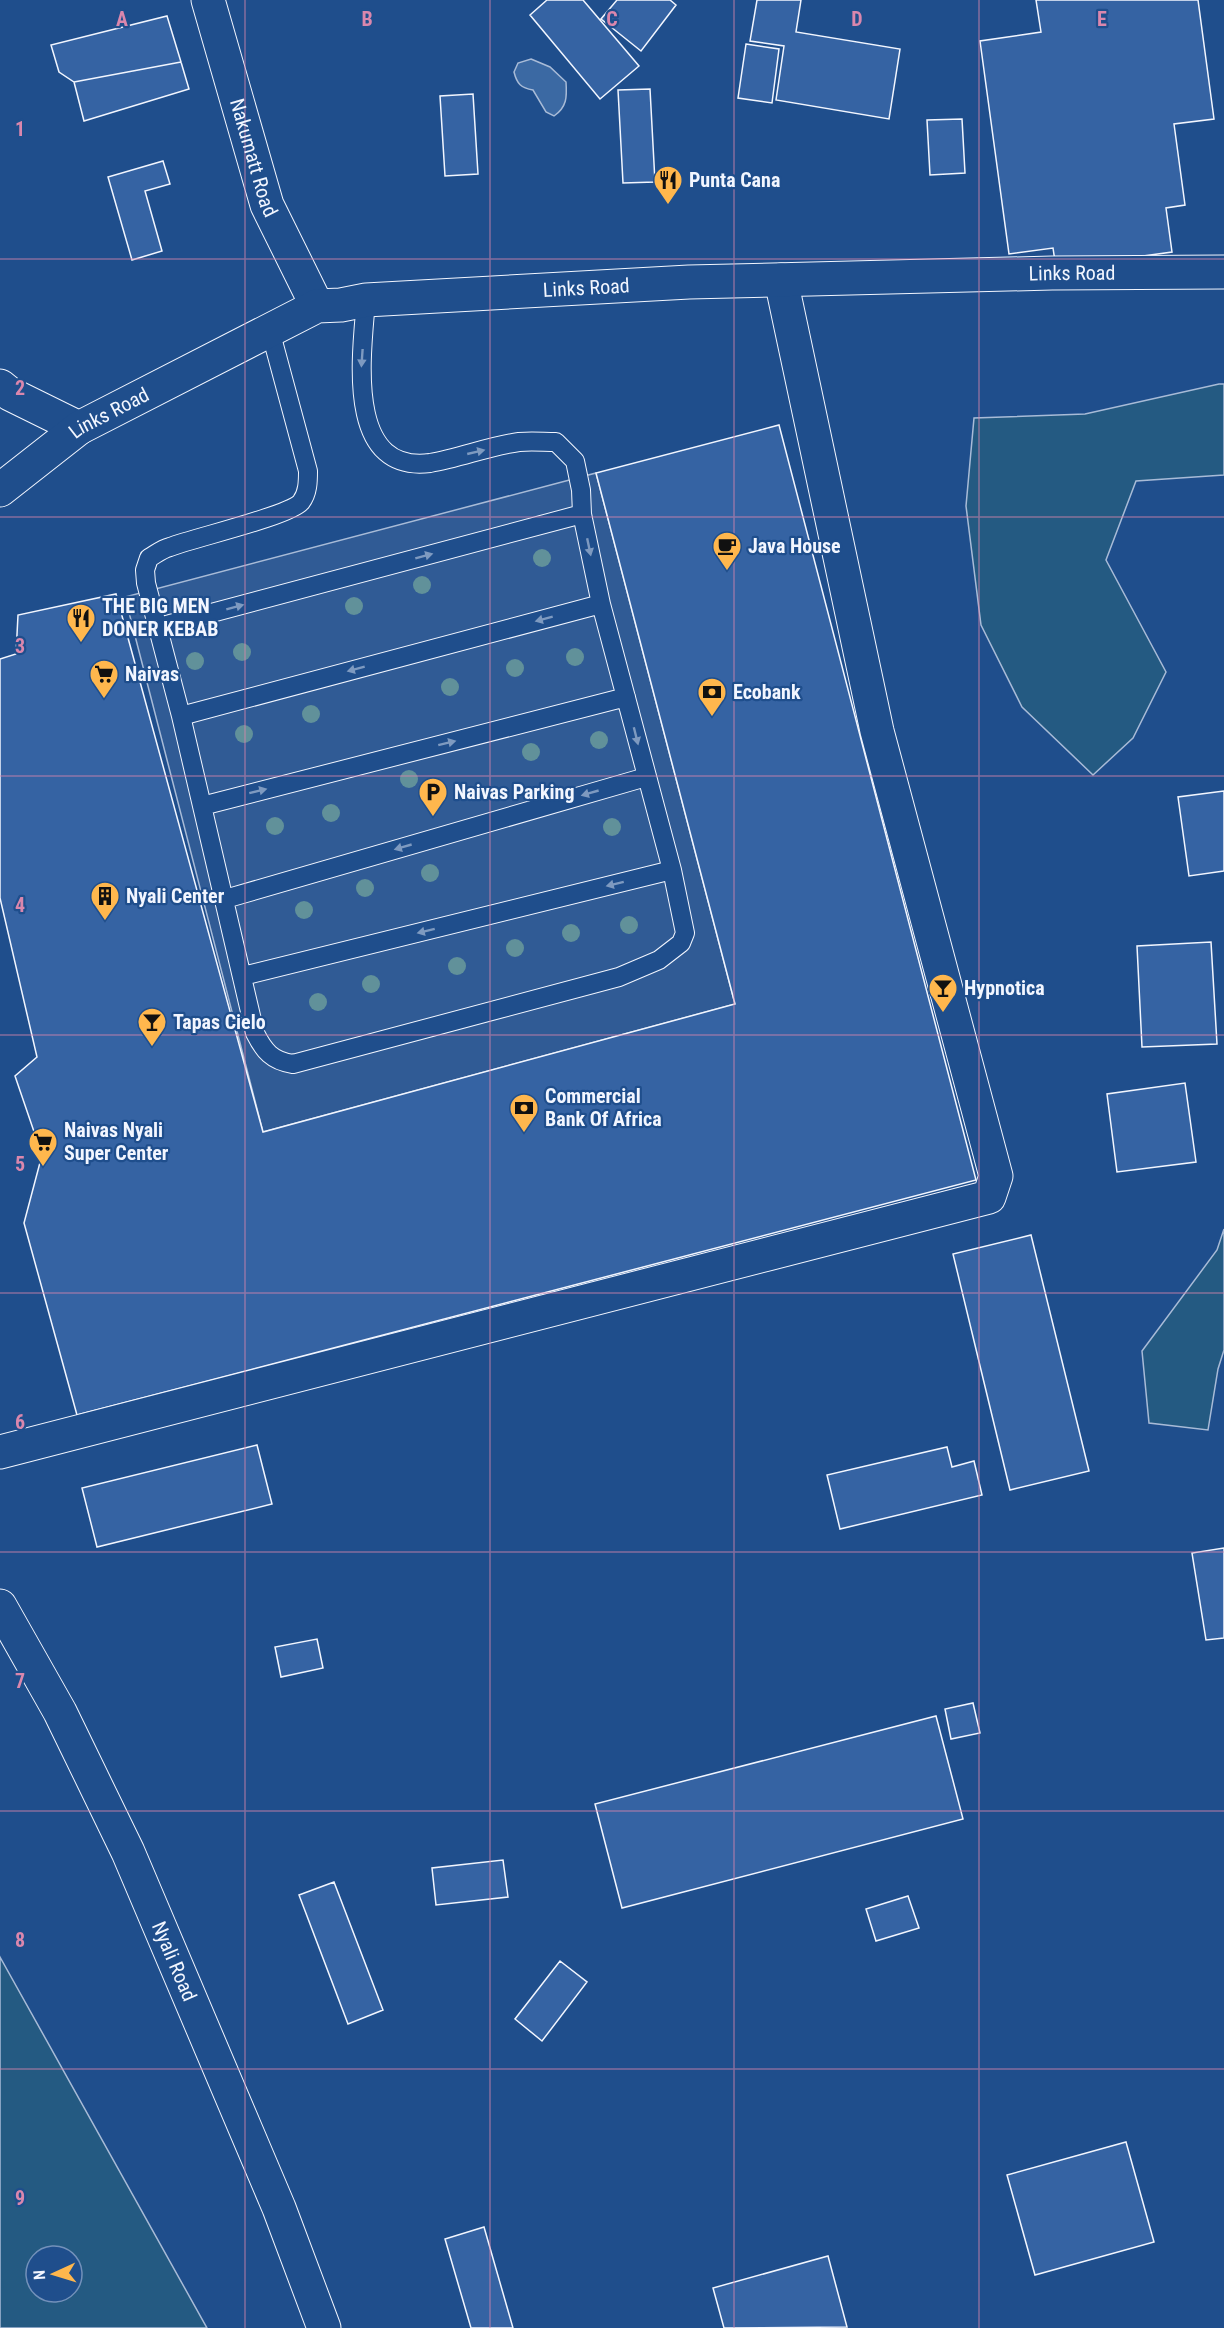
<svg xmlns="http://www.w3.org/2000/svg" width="1224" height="2328" viewBox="0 0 1224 2328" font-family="'Roboto Condensed',sans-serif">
<rect width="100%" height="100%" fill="#1f4e8c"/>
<path fill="#245a82" stroke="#a8bbd7" stroke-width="1.5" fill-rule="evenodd" d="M 1219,384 L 1224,384 L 1224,475 L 1136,481 L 1106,560 L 1166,672 L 1133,738 L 1093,775 L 1022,707 L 981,625 L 966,506 L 974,418 L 1085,414 Z
M 1224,1229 L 1224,1350 L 1218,1369 L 1208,1430 L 1149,1423 L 1142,1351 L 1217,1250 Z
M 0,1957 L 207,2328 L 0,2328 ZM 36,2256 L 72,2256 L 72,2292 L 36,2292 Z"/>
<path fill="#305b95" stroke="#a8bbd7" stroke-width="1.5" d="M 596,473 L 735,1004 L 263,1132 L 125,597 Z"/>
<path fill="#3b69a3" stroke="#a8bbd7" stroke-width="1.5" d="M 531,59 L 550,67 L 566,82 C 567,97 567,107 554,116 L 546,112 L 533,90 C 521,88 517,84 514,72 L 518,63 Z"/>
<path fill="#3563a3" stroke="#f2f6ff" stroke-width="1.5" d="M 547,0 L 583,0 L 639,66 L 600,99 L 530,15 Z
M 617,0 L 670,0 L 676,5 L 641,51 L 601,19 Z
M 757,0 L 801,0 L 796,32 L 900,49 L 889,119 L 776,100 L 784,46 L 750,41 Z
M 1036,0 L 1198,0 L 1214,119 L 1174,124 L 1185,205 L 1166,208 L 1172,252 L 1056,268 L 1053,248 L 1009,254 L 980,41 L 1041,32 Z
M 167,16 L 181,62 L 74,82 L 59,72 L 51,45 Z
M 746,44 L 779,49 L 772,103 L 738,98 Z
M 181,62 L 189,89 L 84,121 L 74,82 Z
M 650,89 L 655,182 L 623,183 L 618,90 Z
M 473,94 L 478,174 L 445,176 L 440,96 Z
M 962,119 L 965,173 L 930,175 L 927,120 Z
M 163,161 L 170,184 L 145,191 L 162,251 L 132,260 L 108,177 Z
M 779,425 L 976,1180 L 77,1415 L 24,1223 L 42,1155 L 15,1076 L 37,1057 L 0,898 L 0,659 L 16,654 L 18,615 L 116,594 L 263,1132 L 735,1004 L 596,473 Z
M 1224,791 L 1224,871 L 1189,876 L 1178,797 Z
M 1211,942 L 1217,1044 L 1142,1047 L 1137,946 Z
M 1185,1083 L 1196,1162 L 1117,1172 L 1107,1094 Z
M 1031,1235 L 1089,1471 L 1010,1490 L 953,1254 Z
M 257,1445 L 272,1504 L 97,1547 L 82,1488 Z
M 947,1447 L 952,1467 L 974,1461 L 982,1495 L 840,1529 L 827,1475 Z
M 1224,1548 L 1224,1638 L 1206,1640 L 1192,1553 Z
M 317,1639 L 323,1668 L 281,1677 L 275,1647 Z
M 973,1703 L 980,1733 L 951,1739 L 945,1709 Z
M 936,1716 L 963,1819 L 622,1908 L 595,1804 Z
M 503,1860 L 508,1897 L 436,1905 L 432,1868 Z
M 334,1882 L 383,2010 L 348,2024 L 299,1895 Z
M 908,1896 L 919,1928 L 876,1941 L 866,1909 Z
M 560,1961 L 587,1982 L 542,2041 L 515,2019 Z
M 1126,2142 L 1154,2242 L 1035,2275 L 1007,2175 Z
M 484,2227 L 513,2328 L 471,2328 L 445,2239 Z
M 828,2256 L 847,2327 L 724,2328 L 713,2288 Z"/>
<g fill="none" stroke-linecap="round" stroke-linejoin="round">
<g stroke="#f2f6ff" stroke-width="20">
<path id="lane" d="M 270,330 L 308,471 C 308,481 308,493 301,502 C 289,516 193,538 170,547 C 162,549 156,554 149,558 L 145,570 L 146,583 L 181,716 L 255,1033 C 264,1051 272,1061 293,1064 L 619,977 L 659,960 L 681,943 L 685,933 L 672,870 L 601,604 L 582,514 L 581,490 L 575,461 L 556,442 C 544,442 531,441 519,442 C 489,446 460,458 430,463 C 344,474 362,352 366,300
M 159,627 L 582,514
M 181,716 L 601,604
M 202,806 L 626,697
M 225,899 L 646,777
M 243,976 L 672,870"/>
</g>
<g stroke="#f2f6ff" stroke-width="35">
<g id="street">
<path id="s1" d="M 208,0 L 267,205 L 317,306"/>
<path d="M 0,386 L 10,394 L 79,428"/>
<path d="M 0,1452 L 989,1197 L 996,1176 L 877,731 L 781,280"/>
</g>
</g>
<g stroke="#f2f6ff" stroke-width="35">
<g id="secondary">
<path id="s2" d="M 0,490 L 79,428 L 317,306 L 341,305 L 366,300 L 689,282 L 1052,273 L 1224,272"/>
</g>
</g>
<g stroke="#f2f6ff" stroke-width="35">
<g id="highway">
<path id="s3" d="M 0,1606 L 60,1712 L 128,1852 L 279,2208 L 324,2328"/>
</g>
</g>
<use href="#lane" stroke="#1f4e8c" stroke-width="18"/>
<use href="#street" stroke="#1f4e8c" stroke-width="33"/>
<use href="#secondary" stroke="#1f4e8c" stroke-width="33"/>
<use href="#highway" stroke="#1f4e8c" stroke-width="33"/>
</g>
<g fill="#61919a">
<circle cx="542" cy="558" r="9"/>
<circle cx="422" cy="585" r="9"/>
<circle cx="354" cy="606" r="9"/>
<circle cx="242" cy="652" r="9"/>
<circle cx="575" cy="657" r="9"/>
<circle cx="195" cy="661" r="9"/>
<circle cx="515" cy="668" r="9"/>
<circle cx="450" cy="687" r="9"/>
<circle cx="311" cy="714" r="9"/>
<circle cx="244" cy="734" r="9"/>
<circle cx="599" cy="740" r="9"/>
<circle cx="531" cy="752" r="9"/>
<circle cx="409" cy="779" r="9"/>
<circle cx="331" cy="813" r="9"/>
<circle cx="275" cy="826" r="9"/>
<circle cx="612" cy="827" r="9"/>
<circle cx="430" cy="873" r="9"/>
<circle cx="365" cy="888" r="9"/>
<circle cx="304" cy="910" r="9"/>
<circle cx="629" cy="925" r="9"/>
<circle cx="571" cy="933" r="9"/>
<circle cx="515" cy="948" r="9"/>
<circle cx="457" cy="966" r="9"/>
<circle cx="371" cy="984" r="9"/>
<circle cx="318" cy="1002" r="9"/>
</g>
<defs><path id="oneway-solid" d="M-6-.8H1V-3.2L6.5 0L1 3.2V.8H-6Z" transform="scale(1.5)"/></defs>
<g fill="#7e9ac0">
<use href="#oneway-solid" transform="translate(362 358) rotate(94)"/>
<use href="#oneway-solid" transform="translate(476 452) rotate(-13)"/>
<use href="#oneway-solid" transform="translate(589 547) rotate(78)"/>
<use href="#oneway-solid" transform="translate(424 556) rotate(-15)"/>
<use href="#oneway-solid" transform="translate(235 607) rotate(-15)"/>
<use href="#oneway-solid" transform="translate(544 619) rotate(165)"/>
<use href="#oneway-solid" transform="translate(356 669) rotate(165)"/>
<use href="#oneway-solid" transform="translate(636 736) rotate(76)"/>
<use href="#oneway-solid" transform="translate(447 743) rotate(-14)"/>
<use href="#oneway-solid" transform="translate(258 791) rotate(-14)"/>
<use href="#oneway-solid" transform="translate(590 793) rotate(164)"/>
<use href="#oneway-solid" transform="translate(403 847) rotate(164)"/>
<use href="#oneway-solid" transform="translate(615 884) rotate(166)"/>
<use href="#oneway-solid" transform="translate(426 931) rotate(166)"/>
</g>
<path fill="none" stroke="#da87ad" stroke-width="1.5" stroke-opacity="0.55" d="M 245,0 L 245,2328M 490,0 L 490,2328M 734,0 L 734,2328M 979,0 L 979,2328M 0,259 L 1224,259M 0,517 L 1224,517M 0,776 L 1224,776M 0,1035 L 1224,1035M 0,1293 L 1224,1293M 0,1552 L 1224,1552M 0,1811 L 1224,1811M 0,2069 L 1224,2069"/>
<defs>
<g id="restaurant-pin" transform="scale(1.5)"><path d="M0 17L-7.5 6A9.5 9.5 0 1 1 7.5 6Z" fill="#ffb74d" stroke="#1f4e8c"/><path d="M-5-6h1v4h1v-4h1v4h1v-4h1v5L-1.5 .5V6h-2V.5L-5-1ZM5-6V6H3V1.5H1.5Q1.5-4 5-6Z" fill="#111"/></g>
<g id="cafe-pin" transform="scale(1.5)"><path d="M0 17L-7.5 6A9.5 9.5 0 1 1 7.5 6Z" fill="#ffb74d" stroke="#1f4e8c"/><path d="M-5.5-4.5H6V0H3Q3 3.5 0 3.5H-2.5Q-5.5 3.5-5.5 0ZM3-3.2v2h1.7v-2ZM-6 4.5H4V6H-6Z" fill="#111"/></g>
<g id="supermarket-pin" transform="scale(1.5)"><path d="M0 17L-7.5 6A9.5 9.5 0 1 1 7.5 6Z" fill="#ffb74d" stroke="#1f4e8c"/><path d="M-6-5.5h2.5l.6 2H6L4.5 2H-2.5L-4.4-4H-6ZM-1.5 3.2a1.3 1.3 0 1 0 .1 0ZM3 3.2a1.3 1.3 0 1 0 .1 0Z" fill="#111"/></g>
<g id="bank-pin" transform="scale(1.5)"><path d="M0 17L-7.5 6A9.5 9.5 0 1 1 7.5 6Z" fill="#ffb74d" stroke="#1f4e8c"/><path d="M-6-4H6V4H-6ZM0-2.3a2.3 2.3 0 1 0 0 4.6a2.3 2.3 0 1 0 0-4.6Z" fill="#111"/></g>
<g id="parking-pin" transform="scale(1.5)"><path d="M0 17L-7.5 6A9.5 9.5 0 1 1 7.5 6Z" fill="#ffb74d" stroke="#1f4e8c"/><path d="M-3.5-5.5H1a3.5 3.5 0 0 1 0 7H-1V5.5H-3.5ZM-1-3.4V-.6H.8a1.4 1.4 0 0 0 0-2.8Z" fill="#111"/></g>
<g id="building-pin" transform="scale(1.5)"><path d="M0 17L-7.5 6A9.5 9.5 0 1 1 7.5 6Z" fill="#ffb74d" stroke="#1f4e8c"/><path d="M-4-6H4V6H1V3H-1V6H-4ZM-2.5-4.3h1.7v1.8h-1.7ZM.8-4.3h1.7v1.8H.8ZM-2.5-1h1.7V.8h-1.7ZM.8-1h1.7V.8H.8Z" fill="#111"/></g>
<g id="bar-pin" transform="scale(1.5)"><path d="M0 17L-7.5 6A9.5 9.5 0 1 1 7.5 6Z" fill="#ffb74d" stroke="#1f4e8c"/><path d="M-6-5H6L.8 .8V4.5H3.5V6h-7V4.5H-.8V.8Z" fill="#111"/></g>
</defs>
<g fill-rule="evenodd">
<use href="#restaurant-pin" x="668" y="180"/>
<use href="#cafe-pin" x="727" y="546"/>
<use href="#restaurant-pin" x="81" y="618"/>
<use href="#supermarket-pin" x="104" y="674"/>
<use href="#bank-pin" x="712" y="692"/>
<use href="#parking-pin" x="433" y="792"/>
<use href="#building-pin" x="105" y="896"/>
<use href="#bar-pin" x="943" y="988"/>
<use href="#bar-pin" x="152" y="1022"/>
<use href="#bank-pin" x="524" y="1108"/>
<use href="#supermarket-pin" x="43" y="1142"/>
</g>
<g text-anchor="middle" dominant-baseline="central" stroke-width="4.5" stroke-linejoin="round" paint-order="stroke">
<g font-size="20" fill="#f2f6ff" stroke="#1f4e8c">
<text stroke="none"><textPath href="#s1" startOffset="164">Nakumatt Road</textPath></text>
<text stroke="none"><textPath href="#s2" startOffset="1124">Links Road</textPath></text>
<text stroke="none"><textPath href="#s2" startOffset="638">Links Road</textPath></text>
<text stroke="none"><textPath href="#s2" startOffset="134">Links Road</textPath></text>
<text stroke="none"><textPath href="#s3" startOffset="396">Nyali Road</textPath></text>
</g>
<g font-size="20" font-weight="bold" fill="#f2f6ff" stroke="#1f4e8c" text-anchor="start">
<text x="689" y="180">Punta Cana</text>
<text x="748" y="546">Java House</text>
<text x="102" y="606">THE BIG MEN<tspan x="102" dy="23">DONER KEBAB</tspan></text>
<text x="125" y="674">Naivas</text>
<text x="733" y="692">Ecobank</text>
<text x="454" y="792">Naivas Parking</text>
<text x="126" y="896">Nyali Center</text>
<text x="964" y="988">Hypnotica</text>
<text x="173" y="1022">Tapas Cielo</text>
<text x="545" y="1096">Commercial<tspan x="545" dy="23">Bank Of Africa</tspan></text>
<text x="64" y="1130">Naivas Nyali<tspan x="64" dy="23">Super Center</tspan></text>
</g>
</g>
<g font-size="20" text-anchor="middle" font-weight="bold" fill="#da87ad" stroke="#1f4e8c" stroke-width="4.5" stroke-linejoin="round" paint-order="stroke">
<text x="122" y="26">A</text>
<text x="367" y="26">B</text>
<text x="612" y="26">C</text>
<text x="857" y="26">D</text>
<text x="1102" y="26">E</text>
<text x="20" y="136">1</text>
<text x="20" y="395">2</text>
<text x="20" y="653">3</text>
<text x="20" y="912">4</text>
<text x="20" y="1171">5</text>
<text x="20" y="1429">6</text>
<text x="20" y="1688">7</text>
<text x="20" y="1947">8</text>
<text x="20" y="2205">9</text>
</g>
<g transform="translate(54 2274) rotate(266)"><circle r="28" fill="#1f4e8c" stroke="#7391ba" stroke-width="1.5"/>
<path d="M0-4.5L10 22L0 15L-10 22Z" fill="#ffb74d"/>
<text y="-9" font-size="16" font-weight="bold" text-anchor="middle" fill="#f2f6ff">N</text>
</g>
</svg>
